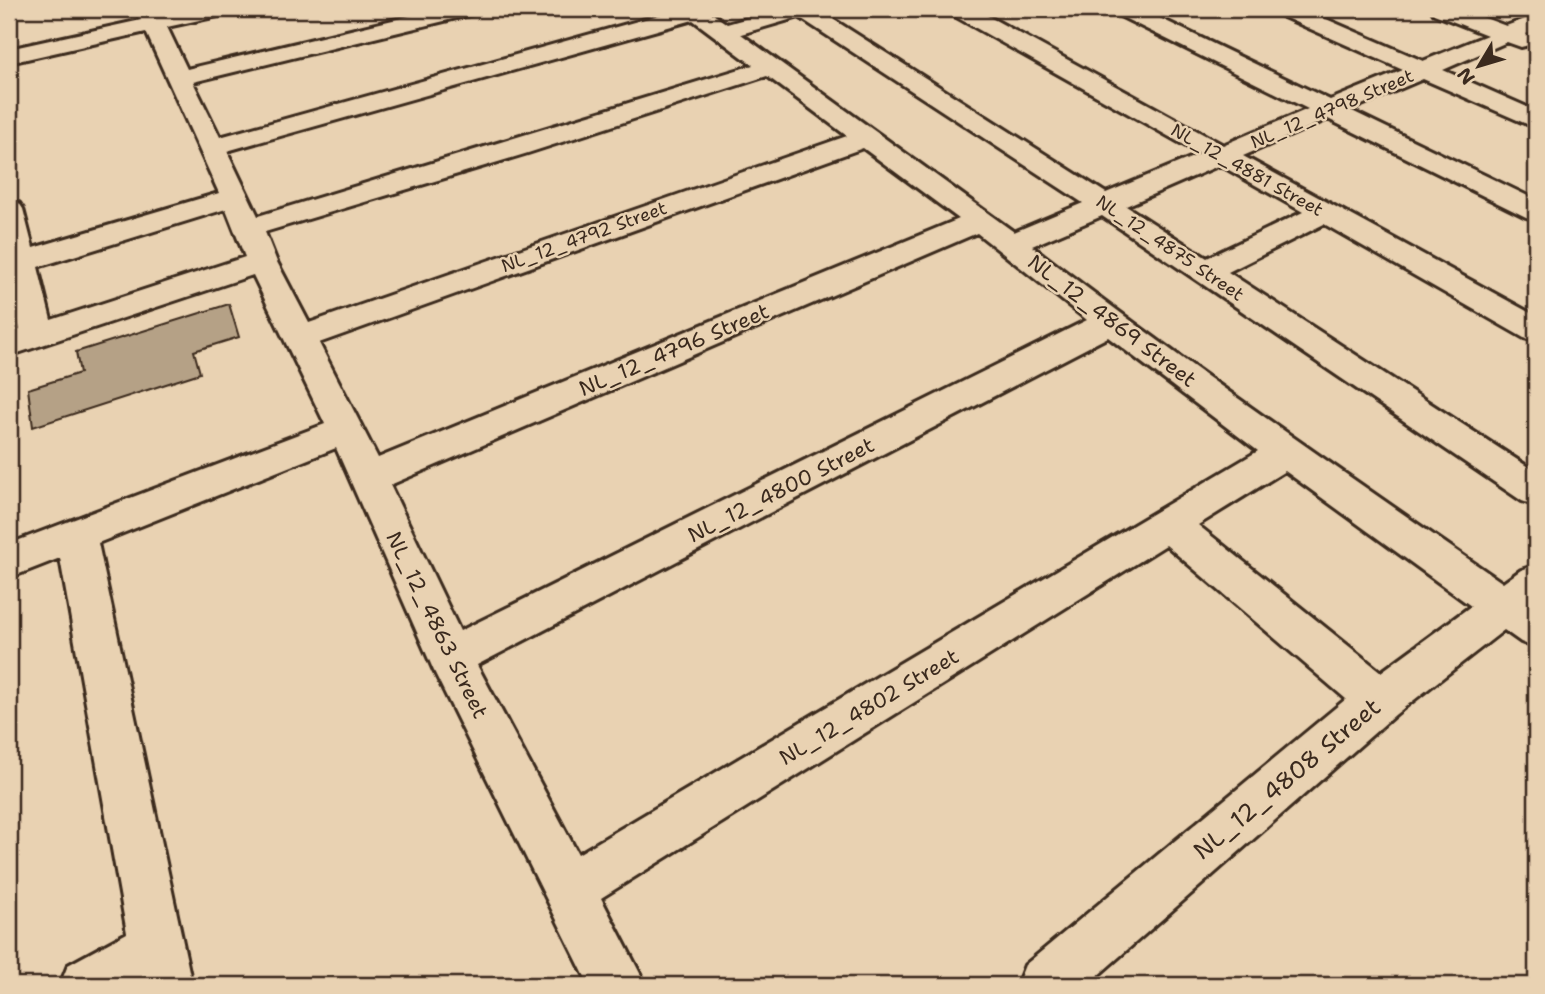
<svg xmlns="http://www.w3.org/2000/svg" width="1545" height="994" viewBox="0 0 1545 994" font-family="'Shantell Sans',sans-serif">
<rect width="100%" height="100%" fill="#e9d2b2"/>
<filter id="ink" filterUnits="userSpaceOnUse"><feTurbulence type="fractalNoise" baseFrequency=".0143" numOctaves="2"/><feDisplacementMap in="SourceGraphic" scale="14" xChannelSelector="R" yChannelSelector="G"/><feConvolveMatrix kernelMatrix="1 2 1 2 8 2 1 2 1" color-interpolation-filters="sRGB"/></filter>
<g filter="url(#ink)">
<path fill="#b5a186" stroke="#3b2a1e" stroke-width="2" d="M 229,304 L 239,337 L 194,351 L 200,373 L 33,427 L 28,389 L 80,373 L 76,352 Z"/>
<g fill="none" stroke-linecap="round" stroke-linejoin="round">
<g stroke="#3b2a1e" stroke-width="6">
<path id="street" d="M 136,9 L 158,9 L 161,15 L 191,9 L 230,9 L 227,14 L 167,27 L 187,69 L 439,9 L 476,9 L 473,14 L 193,82 L 220,137 L 681,9 L 706,9 L 727,24 L 780,9 L 817,9 L 1106,193 L 1200,154 L 951,14 L 948,9 L 975,9 L 1223,145 L 1308,109 L 1116,14 L 1113,9 L 1141,9 L 1330,100 L 1403,70 L 1277,14 L 1274,9 L 1303,9 L 1423,61 L 1487,35 L 1434,14 L 1431,9 L 1461,9 L 1506,26 L 1536,15 L 1536,30 L 1526,34 L 1532,40 L 1529,45 L 1521,47 L 1507,42 L 1443,70 L 1536,111 L 1536,128 L 1423,79 L 1350,110 L 1536,200 L 1536,220 L 1526,217 L 1328,119 L 1243,156 L 1536,316 L 1536,341 L 1524,338 L 1324,224 L 1228,272 L 1536,472 L 1536,506 L 1522,501 L 1102,216 L 1032,246 C 1185,364 1344,473 1503,583 L 1521,570 L 1536,565 L 1536,648 L 1521,642 L 1504,630 L 1396,714 L 1087,985 L 1017,985 L 1025,965 L 1346,699 L 1166,545 L 601,898 L 646,985 L 589,985 L 434,671 L 336,448 L 98,543 L 192,985 L 60,985 L 68,965 L 127,933 L 60,558 L 9,578 L 9,544 L 325,424 L 253,275 L 9,356 L 9,333 L 20,330 L 9,275 L 9,200 L 19,203 L 23,209 L 33,248 L 219,193 L 146,32 L 9,63 L 9,49 L 141,20 ZM 799,17 L 1083,203 L 1014,232 L 741,34 ZM 693,20 L 753,65 L 258,216 L 227,151 ZM 767,76 L 847,136 L 309,323 L 277,262 L 265,232 L 528,153 ZM 863,148 L 959,219 L 378,458 L 319,343 ZM 1220,165 L 1303,212 L 1207,258 L 1126,206 ZM 226,209 L 245,257 L 51,320 L 38,267 ZM 977,233 L 1087,320 L 460,631 L 390,485 ZM 1108,337 L 1258,451 L 578,854 L 477,665 ZM 1285,471 L 1471,606 L 1381,672 L 1198,525 Z"/>
</g>
<use href="#street" fill="#e9d2b2" fill-rule="evenodd"/>
</g>
</g>
<g text-anchor="middle" dominant-baseline="central" stroke-width="5" stroke-linejoin="round" paint-order="stroke">
<g font-size="18" fill="#3b2a1e" stroke="#e9d2b2">
<text transform="translate(1332 109) rotate(-23)">NL_12_4798 Street</text>
<text transform="translate(1247 170) rotate(29)">NL_12_4881 Street</text>
<text transform="translate(584 237) rotate(-20)">NL_12_4792 Street</text>
<text transform="translate(1170 248) rotate(34)">NL_12_4875 Street</text>
</g>
<g font-size="21" fill="#3b2a1e" stroke="#e9d2b2">
<text transform="translate(1112 321) rotate(37)">NL_12_4869 Street</text>
<text transform="translate(674 350) rotate(-23)">NL_12_4796 Street</text>
<text transform="translate(781 490) rotate(-27)">NL_12_4800 Street</text>
<text transform="translate(437 625) rotate(64)">NL_12_4863 Street</text>
<text transform="translate(869 707) rotate(-31)">NL_12_4802 Street</text>
</g>
<g font-size="24" fill="#3b2a1e" stroke="#e9d2b2">
<text transform="translate(1287 779) rotate(-40)">NL_12_4808 Street</text>
</g>
</g>
<rect width="1545" height="994" fill="none" stroke="#e9d2b2" stroke-width="35"/>
<rect x="18" y="18" width="1510" height="959" fill="none" stroke="#3b2a1e" stroke-width="2.5" filter="url(#ink)"/>
<g transform="translate(1479 66) rotate(232)" stroke="#e9d2b2" stroke-width="5" paint-order="stroke">
<path d="M0-5L12 26L0 18L-12 26Z" fill="#3b2a1e"/>
<text y="-10" font-size="19" font-weight="bold" text-anchor="middle" fill="#3b2a1e">N</text>
</g>
</svg>
